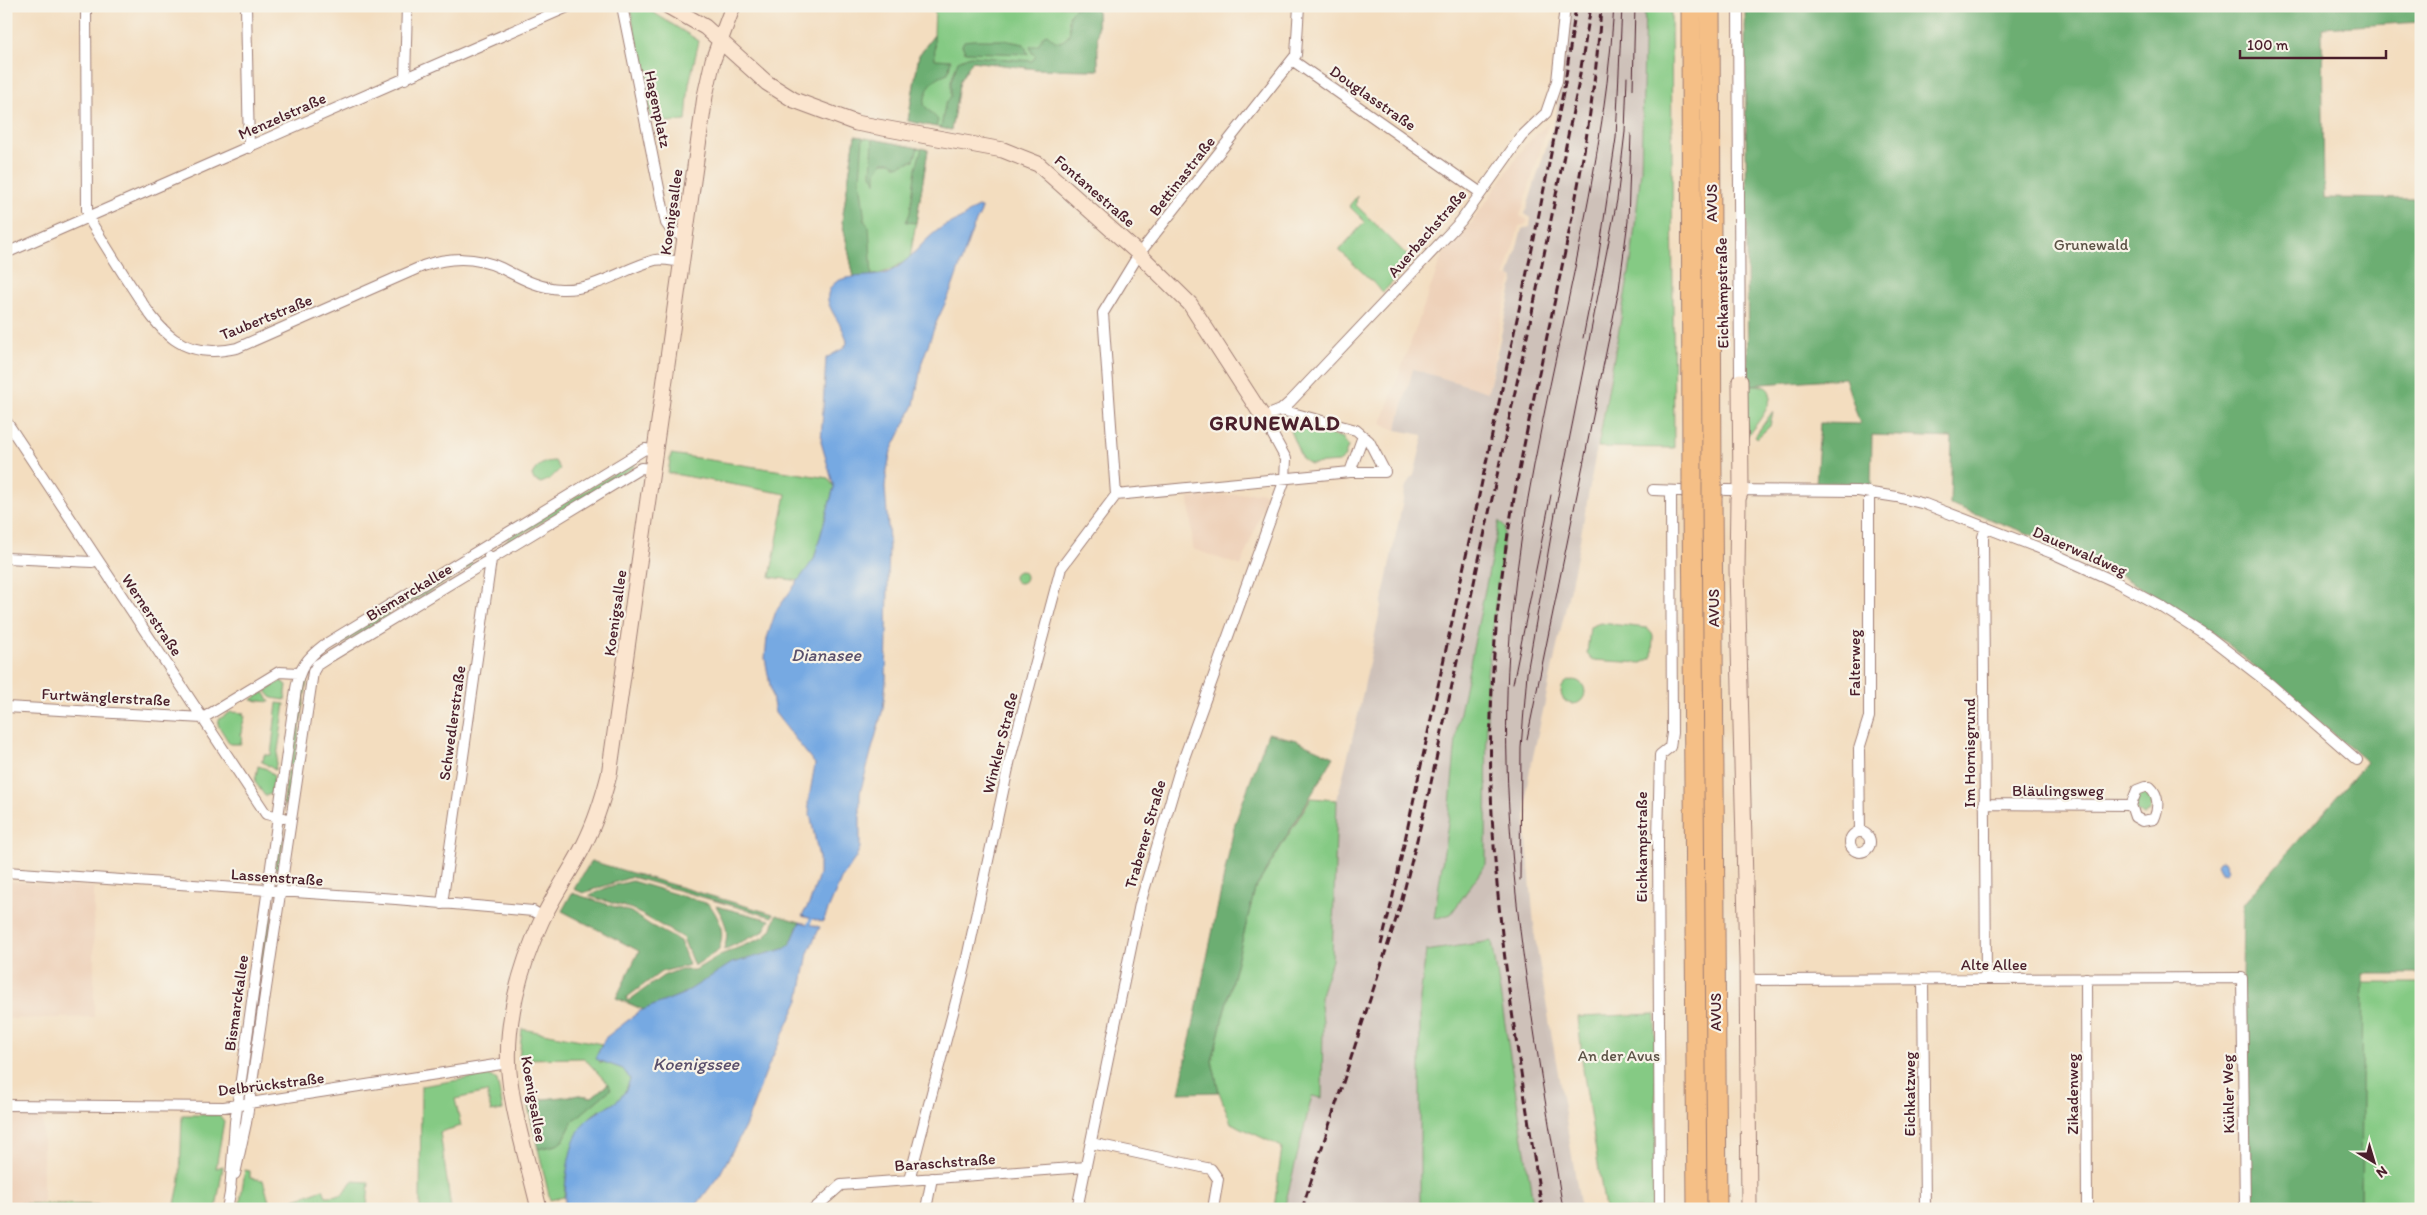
<svg xmlns="http://www.w3.org/2000/svg" width="2427" height="1215" viewBox="0 0 2427 1215" font-family="Itim,sans-serif">
<rect width="100%" height="100%" fill="#f7f3e8"/>
<filter id="ink" filterUnits="userSpaceOnUse"><feTurbulence type="fractalNoise" baseFrequency=".02" numOctaves="2"/><feDisplacementMap in="SourceGraphic" scale="10" xChannelSelector="R" yChannelSelector="G"/><feConvolveMatrix kernelMatrix="1 2 1 2 8 2 1 2 1" color-interpolation-filters="sRGB"/></filter>
<filter id="wash" filterUnits="userSpaceOnUse"><feTurbulence type="fractalNoise" baseFrequency=".0096" numOctaves="4" result="noise"/><feDisplacementMap in="SourceGraphic" scale="20" xChannelSelector="R" yChannelSelector="G"/><feGaussianBlur stdDeviation="1.12" result="paint"/><feColorMatrix in="noise" values="0 0 0 0 0 0 0 0 0 0 0 0 0 0 0 0 0 1.4 0 .05"/><feComposite in="paint" operator="in"/></filter>
<g filter="url(#wash)">
<rect width="100%" height="100%" fill="#f3ddbf"/>
<path fill="#eed1b9" d="M 1549,122 L 1520,216 L 1528,220 L 1526,224 L 1519,226 L 1505,276 L 1512,278 L 1501,318 L 1488,393 L 1413,369 L 1396,430 L 1381,424 L 1442,256 L 1472,222 L 1524,147 Z
M 1263,492 L 1267,497 L 1241,566 L 1193,549 L 1189,498 Z
M 6,881 L 94,887 L 94,1017 L 6,1019 Z
M 6,1114 L 43,1114 L 43,1203 L 6,1203 Z"/>
<path fill="#cec1b9" d="M 1571,6 L 1645,6 L 1641,170 L 1631,262 L 1577,556 L 1527,784 L 1526,830 L 1535,937 L 1581,1209 L 1284,1209 L 1312,1095 L 1322,1097 L 1323,1022 L 1320,998 L 1332,960 L 1337,800 L 1359,711 L 1406,486 L 1414,475 L 1423,438 L 1423,435 L 1396,430 L 1413,369 L 1488,392 L 1514,278 L 1509,276 L 1522,229 L 1530,227 L 1531,218 L 1525,214 L 1556,116 Z"/>
<path fill="#85ca84" stroke="#687458" d="M 630,6 L 643,6 L 699,41 L 689,84 L 686,121 L 667,122 L 663,118 L 650,119 Z
M 935,6 L 1097,6 L 1098,70 L 1036,69 L 972,61 L 960,80 L 951,130 L 908,121 L 919,55 L 934,35 Z
M 1645,6 L 1671,6 L 1674,448 L 1598,447 L 1631,262 L 1641,170 Z
M 855,136 L 928,150 L 910,258 C 891,271 878,277 854,277 L 842,221 Z
M 1357,196 L 1356,205 L 1413,261 L 1383,292 L 1339,250 L 1365,222 L 1349,206 Z
M 1752,385 C 1791,384 1757,424 1747,436 L 1746,390 Z
M 1773,411 L 1770,426 L 1757,438 L 1755,436 Z
M 1294,424 L 1343,438 L 1348,447 L 1344,458 L 1339,462 L 1311,464 L 1302,459 L 1290,431 Z
M 671,454 L 828,478 L 834,487 L 814,559 L 800,581 L 770,577 L 786,494 L 668,473 Z
M 555,461 L 560,469 L 550,479 L 541,483 L 534,480 L 532,475 C 536,466 544,461 555,461 Z
M 635,461 L 634,467 L 503,545 L 510,536 Z
M 1499,521 L 1505,528 L 1487,675 L 1486,864 L 1451,914 L 1434,919 L 1449,816 L 1457,727 Z
M 470,561 L 473,565 L 399,610 L 397,605 Z
M1014 577a6 6 0 1 1 12 0a6 6 0 1 1-12 0Z
M 387,612 L 389,616 L 334,649 L 332,646 Z
M 1600,623 L 1647,628 L 1653,635 L 1652,658 L 1642,663 L 1592,660 L 1587,654 L 1590,627 Z
M 322,652 L 324,655 L 308,672 L 294,765 L 289,765 L 302,679 L 310,664 Z
M1561 692a12 12 0 1 1 24 0a12 12 0 1 1-24 0Z
M 281,681 L 287,685 L 285,700 L 272,698 L 266,691 Z
M 264,692 L 270,702 L 251,700 Z
M 277,703 L 285,704 L 275,770 L 261,761 L 263,761 L 264,755 L 271,755 Z
M 231,712 L 245,713 L 242,714 L 245,716 L 243,724 L 241,725 L 243,726 L 242,734 L 240,734 L 242,735 L 241,744 L 230,744 L 218,725 L 219,719 Z
M 258,766 L 267,769 L 274,776 L 271,794 L 265,796 L 255,782 Z
M 288,771 L 293,771 L 288,801 L 283,807 Z
M 2144,791 L 2151,797 L 2151,811 L 2144,816 L 2136,811 L 2136,797 Z
M 1311,798 L 1337,800 L 1332,960 L 1320,998 L 1323,1021 L 1322,1098 L 1312,1096 L 1284,1209 L 1274,1209 L 1282,1147 L 1231,1123 L 1219,1092 L 1212,1061 L 1255,889 Z
M 282,826 L 284,833 L 279,869 L 274,868 Z
M 268,914 L 272,915 L 263,978 L 258,977 Z
M 1492,941 L 1534,1209 L 1420,1209 L 1420,998 L 1426,951 Z
M 2362,983 L 2421,983 L 2421,1209 L 2361,1209 Z
M 257,989 L 261,990 L 246,1083 L 245,1081 Z
M 1655,1014 L 1657,1209 L 1605,1209 L 1583,1069 L 1578,1017 Z
M 522,1029 L 602,1044 L 598,1051 L 599,1062 C 613,1063 625,1065 630,1079 C 621,1112 600,1102 585,1123 C 569,1143 567,1172 564,1197 L 550,1200 L 527,1101 L 580,1095 L 592,1097 L 608,1084 L 584,1058 L 519,1059 Z
M 489,1075 L 497,1080 L 503,1110 L 491,1112 L 487,1092 L 455,1099 L 461,1126 L 440,1132 L 451,1209 L 420,1209 L 421,1086 Z
M 182,1115 L 219,1115 L 224,1121 L 216,1168 L 223,1166 L 216,1209 L 174,1209 L 180,1180 Z
M 245,1170 L 250,1171 L 250,1178 L 263,1180 L 269,1201 L 276,1206 L 323,1189 L 326,1196 L 342,1195 L 352,1181 L 369,1182 L 367,1209 L 239,1209 Z
M 6,1203 L 141,1206 L 159,1209 L 6,1209 Z"/>
<path fill="#6cae72" stroke="#5b664e" d="M 1080,6 L 1097,6 L 1098,70 L 1036,69 L 972,61 L 960,80 L 951,130 L 941,128 L 945,105 L 951,96 L 951,81 L 958,61 L 970,56 L 1032,61 L 1036,56 L 1032,53 L 1030,47 L 1038,45 L 1044,35 L 1047,34 L 1055,41 L 1060,42 C 1082,33 1056,15 1080,6 Z
M 1745,6 L 2421,6 L 2421,22 L 2322,28 L 2324,198 L 2421,199 L 2421,974 L 2363,974 L 2361,1209 L 2246,1209 L 2242,978 L 2243,904 L 2367,762 L 2222,639 L 2170,605 L 2108,568 L 2053,543 L 1950,504 L 1952,438 L 1872,435 L 1871,487 L 1816,484 L 1820,423 L 1860,424 L 1845,378 L 1748,385 Z
M 934,35 L 935,59 L 951,60 L 948,73 C 932,78 926,88 924,105 L 938,120 L 936,127 L 908,121 L 919,55 Z
M 973,40 L 1003,40 L 1024,44 L 1028,54 L 965,52 L 962,45 L 964,41 Z
M 855,136 L 863,137 L 860,179 L 865,222 L 869,226 L 872,277 L 854,277 L 842,221 Z
M 873,139 L 918,148 L 914,160 L 898,166 L 890,162 L 883,162 L 876,172 L 876,183 L 871,174 Z
M 922,148 L 928,150 L 916,223 L 906,222 L 910,213 L 916,168 Z
M 1268,733 L 1296,740 L 1334,757 L 1255,889 L 1212,1061 L 1219,1092 L 1179,1093 L 1235,823 Z
M 591,861 L 773,914 L 772,917 L 632,877 L 583,893 L 574,889 Z
M 632,881 L 709,904 C 720,919 726,933 718,951 L 694,966 L 683,938 L 632,909 L 589,896 L 608,887 Z
M 572,893 L 631,912 L 650,925 L 680,941 L 689,965 L 661,972 L 626,998 L 628,1001 L 663,976 L 678,970 L 695,970 L 720,955 L 765,937 L 772,928 L 776,915 L 800,922 L 790,945 L 784,949 L 732,964 L 683,994 L 644,1010 L 616,998 L 639,951 L 562,911 Z
M 716,906 L 770,920 L 763,932 L 723,950 C 731,934 725,920 716,906 Z
M 608,1084 L 611,1089 L 573,1121 L 563,1141 L 557,1145 L 538,1149 L 527,1101 L 580,1095 L 592,1097 Z"/>
<path fill="#76a9e2" stroke="#606486" d="M 978,207 L 981,208 L 981,212 L 973,228 L 951,291 L 936,323 L 922,362 L 914,405 L 891,451 L 887,470 L 885,487 L 889,540 L 886,682 L 883,709 L 860,793 L 860,848 L 855,859 L 842,877 L 823,922 L 802,916 L 810,902 L 819,874 L 819,858 L 808,804 L 815,764 L 775,713 L 765,658 L 767,638 L 776,611 L 814,559 L 834,487 L 821,442 L 826,358 L 844,348 L 847,343 C 845,325 825,309 828,294 C 834,269 869,281 889,272 C 910,262 920,243 938,230 C 945,224 955,222 962,218 C 968,214 972,209 978,207 Z
M 2220,860 L 2224,861 L 2228,870 L 2226,874 L 2221,873 L 2217,864 Z
M 800,922 L 820,927 L 808,953 L 799,1000 L 767,1069 L 745,1127 L 720,1174 L 698,1203 L 693,1209 L 565,1209 C 564,1185 568,1137 587,1120 C 605,1104 622,1107 630,1079 L 623,1069 L 595,1059 L 605,1038 L 640,1011 L 683,994 L 732,963 L 784,949 L 790,945 Z"/>
<g fill="none" stroke-linecap="round" stroke-linejoin="round">
<path stroke="#76a9e2" stroke-width="3" d="M 809,924 L 811,919"/>
</g>
</g>
<g filter="url(#ink)">
<g fill="none" stroke-linecap="round" stroke-linejoin="round">
<g stroke="#9e7e75" stroke-width="12">
<path id="street" d="M 86,6 L 87,210 L 92,224 C 106,246 119,268 133,289 C 160,331 181,361 237,348 L 423,266 C 448,257 476,256 501,268 C 521,278 538,288 561,289 C 597,290 622,269 655,260 C 663,258 673,261 681,262
M 246,6 L 249,148
M 622,6 L 666,223 L 671,230 L 685,238
M 1299,6 L 1296,55 L 1292,60 L 1481,193
M 1738,6 L 1740,381
M 405,79 L 407,6
M 6,253 L 570,6
M 6,421 L 266,814 L 284,818
M 1350,472 L 1363,436
M 1653,490 L 1681,491
M 1725,490 L 1858,491 L 1897,497 L 1925,504 L 2052,553 L 2118,583 L 2162,607 L 2209,637 L 2271,685 L 2357,760
M 1116,495 L 1103,313 L 1139,254 L 1292,60
M 6,558 L 92,562 L 97,560
M 6,707 L 203,718
M 203,718 L 279,672 L 298,673
M 2145,787 L 2150,787 C 2159,795 2159,808 2154,819 L 2142,821 L 2135,817 L 2131,805 L 2137,790 Z
M 1984,804 L 2131,805
M 1860,832 L 1859,749 L 1869,717 L 1869,492
M1850 842a10 10 0 1 1 20 0a10 10 0 1 1-20 0Z
M 6,872 L 396,899 L 533,911 L 543,917
M 442,904 L 491,560 L 489,556
M 2086,978 L 2087,1209
M 1923,979 L 1925,1209
M 1986,979 L 1983,537 L 1986,527
M 1747,980 L 2242,978 L 2245,1209
M 6,1105 L 224,1107 L 508,1063
M 1091,1143 L 1211,1169 L 1218,1179 L 1213,1209
M 235,1174 L 246,1123 L 313,672 L 317,665 L 331,656 L 641,468 L 652,469
M 909,1180 L 965,967 L 1010,759 L 1061,568 L 1116,495 L 1350,472 L 1385,472 L 1369,441 L 1356,430 L 1281,410
M 230,1193 L 235,1122 L 296,689 C 299,668 307,658 324,645 L 645,449 L 655,451
M 227,1209 L 231,1188
M 814,1209 L 841,1185 L 1086,1167
M 926,1209 L 932,1178
M 1077,1209 L 1140,904 L 1180,769 L 1285,479 L 1286,459 L 1263,417 L 1281,410 L 1290,402 L 1461,221 L 1521,137 L 1546,113 L 1557,81 L 1565,6
M 1660,1209 L 1658,839 L 1660,755 L 1670,747 L 1672,733 L 1671,491"/>
</g>
<g stroke="#9e7e75" stroke-width="17">
<path id="secondary" d="M 668,6 L 705,27 L 767,83 L 794,100 L 856,123 L 1003,150 L 1038,164 L 1139,254 L 1190,304 L 1263,417
M 1740,381 L 1741,490 L 1738,499 L 1737,569 L 1747,959 L 1749,1209
M 539,1209 C 529,1166 513,1116 509,1072 C 505,1022 520,967 541,922 C 554,894 572,870 585,843 C 596,821 603,798 609,775 L 705,96 L 713,60 L 733,6"/>
</g>
<g stroke="#9e7e75" stroke-width="21">
<path id="highway" d="M 1691,6 L 1692,482
M 1710,6 L 1712,482
M 1692,498 L 1697,1209
M 1712,498 L 1717,1209"/>
</g>
<use href="#street" stroke="#fff" stroke-width="10"/>
<use href="#secondary" stroke="#fbe5cf" stroke-width="15"/>
<use href="#highway" stroke="#f5bf86" stroke-width="19"/>
<path stroke="#4a1f2b" stroke-width="1" d="M 1633,89 L 1635,6
M 1583,338 L 1597,267 L 1616,138 L 1622,6
M 1513,684 L 1551,495
M 1527,739 L 1619,289 L 1628,221 L 1631,134
M 1520,880 L 1521,748 L 1527,673 L 1558,496 L 1617,200 L 1625,132 L 1627,77
M 1563,1209 C 1531,1011 1492,815 1512,614 C 1532,409 1602,212 1614,6"/>
<path stroke="#4a1f2b" stroke-width="3" stroke-dasharray="8 4" stroke-linecap="butt" d="M 1381,945 L 1391,905 L 1532,249 L 1565,83 L 1576,6
M 1302,1209 L 1400,907 L 1429,792 L 1536,294 L 1578,86 L 1591,6
M 1542,1209 C 1524,1088 1502,967 1494,846 C 1488,766 1490,687 1498,608 C 1520,405 1589,210 1601,6"/>
<g stroke="#9e7e75" stroke-width="21" stroke-linecap="butt">
<path id="highway-bridge" d="M 1712,482 L 1712,498
M 1692,498 L 1692,482"/>
</g>
<use href="#highway-bridge" stroke="#f5bf86" stroke-width="19"/>
</g>
</g>
<g text-anchor="middle" dominant-baseline="central" stroke-width="4.5" stroke-linejoin="round" paint-order="stroke">
<g font-size="16" fill="#4a1f2b" stroke="#f7f3e8">
<text transform="translate(1373 98) rotate(35)">Douglasstraße</text>
<text transform="translate(658 109) rotate(78)">Hagenplatz</text>
<text transform="translate(282 116) rotate(-24)">Menzelstraße</text>
<text transform="translate(1182 176) rotate(-52)">Bettinastraße</text>
<text transform="translate(1095 191) rotate(41)">Fontanestraße</text>
<text transform="translate(1711 203) rotate(-90)">AVUS</text>
<text transform="translate(671 212) rotate(-82)">Koenigsallee</text>
<text transform="translate(1427 233) rotate(-49)">Auerbachstraße</text>
<text transform="translate(1722 293) rotate(-91)">Eichkampstraße</text>
<text transform="translate(266 317) rotate(-22)">Taubertstraße</text>
<text transform="translate(2080 551) rotate(24)">Dauerwaldweg</text>
<text transform="translate(409 592) rotate(-31)">Bismarckallee</text>
<text transform="translate(1713 608) rotate(-90)">AVUS</text>
<text transform="translate(615 613) rotate(-82)">Koenigsallee</text>
<text transform="translate(152 615) rotate(56)">Wernerstraße</text>
<text transform="translate(1854 663) rotate(-90)">Falterweg</text>
<text transform="translate(106 697) rotate(3)">Furtwänglerstraße</text>
<text transform="translate(452 723) rotate(-82)">Schwedlerstraße</text>
<text transform="translate(1000 743) rotate(-76)">Winkler Straße</text>
<text transform="translate(1969 753) rotate(-90)">Im Hornisgrund</text>
<text x="2058" y="790">Bläulingsweg</text>
<text transform="translate(1145 834) rotate(-74)">Trabener Straße</text>
<text transform="translate(1641 847) rotate(-90)">Eichkampstraße</text>
<text transform="translate(277 877) rotate(4)">Lassenstraße</text>
<text x="1994" y="964">Alte Allee</text>
<text transform="translate(236 1003) rotate(-82)">Bismarckallee</text>
<text transform="translate(1715 1012) rotate(-90)">AVUS</text>
<text transform="translate(271 1084) rotate(-7)">Delbrückstraße</text>
<text transform="translate(1909 1094) rotate(-90)">Eichkatzweg</text>
<text transform="translate(2072 1094) rotate(-90)">Zikadenweg</text>
<text transform="translate(2228 1094) rotate(-91)">Kühler Weg</text>
<text transform="translate(534 1099) rotate(80)">Koenigsallee</text>
<text transform="translate(945 1162) rotate(-4)">Baraschstraße</text>
</g>
<g font-size="16" fill="#5c5246" stroke="#f7f3e8">
<text x="2091" y="244">Grunewald</text>
<text x="1619" y="1055">An der Avus</text>
</g>
<g font-size="18" font-style="italic" fill="#594f6b" stroke="#f7f3e8">
<text x="826" y="655">Dianasee</text>
<text x="696" y="1064">Koenigssee</text>
</g>
<g font-size="21" font-weight="bold" letter-spacing="1" fill="#4a1f2b" stroke="#f7f3e8">
<text x="1275" y="422">GRUNEWALD</text>
</g>
</g>
<rect width="2427" height="1215" fill="none" stroke="#f7f3e8" stroke-width="25"/>
<g transform="translate(2374 1162) rotate(142)" stroke="#f7f3e8" stroke-width="4" paint-order="stroke">
<path d="M0-4L9 19L0 12L-9 19Z" fill="#4a1f2b"/>
<text y="-8" font-size="14" font-weight="bold" text-anchor="middle" fill="#4a1f2b">N</text>
</g>
<path d="M2240 50v8h146v-8" fill="none" stroke="#4a1f2b" stroke-width="2.5"/>
<text x="2247" y="50" font-size="15" fill="#4a1f2b" stroke="#f7f3e8" stroke-width="4" paint-order="stroke">100 m</text>
</svg>
